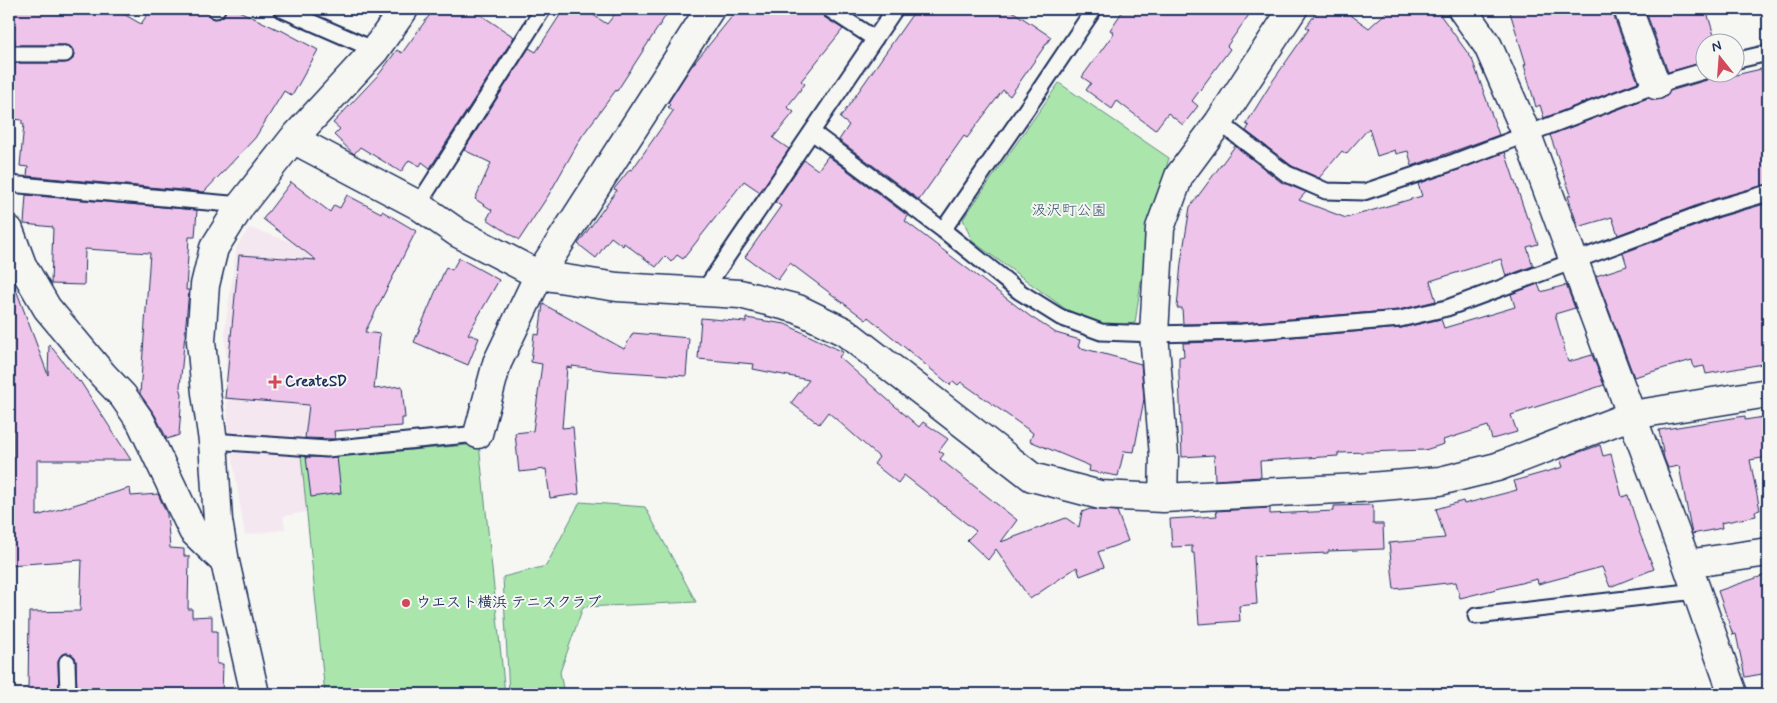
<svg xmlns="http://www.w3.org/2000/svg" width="1777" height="703" viewBox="0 0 1777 703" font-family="Mynerve,'Klee One',sans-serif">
<rect width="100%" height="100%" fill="#f6f6f2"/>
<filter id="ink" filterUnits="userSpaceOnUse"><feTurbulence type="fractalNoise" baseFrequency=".02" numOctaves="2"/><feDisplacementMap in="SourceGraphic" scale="10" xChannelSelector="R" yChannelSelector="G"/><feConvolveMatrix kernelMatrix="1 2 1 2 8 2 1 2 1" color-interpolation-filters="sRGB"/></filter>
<g filter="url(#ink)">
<path fill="#f4e7f0" d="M 249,228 L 356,263 L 340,381 L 335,438 L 301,436 L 301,455 L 306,512 L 283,516 L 285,529 L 245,535 L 228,431 L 225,328 L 237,246 Z"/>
<path fill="#aae6ac" stroke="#628a85" d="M 1059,83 L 1169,158 L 1149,226 L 1135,323 L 1105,326 L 1071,313 L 972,241 L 963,219 Z
M 479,444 L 505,694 L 325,694 L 301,455 L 343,456 Z
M 580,502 L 645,507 L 696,602 L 583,607 L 560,672 L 564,694 L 509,694 L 503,577 L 546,566 Z"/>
<path fill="#efc4ea" stroke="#1b2f5e" d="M 15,9 L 115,9 L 141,24 L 151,9 L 207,9 L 209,16 L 214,19 L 223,17 L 226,9 L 235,9 L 279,30 L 279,29 L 318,50 L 292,96 L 284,91 L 255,138 L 204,192 L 27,176 L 28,167 L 20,166 L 24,124 L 22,124 L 22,120 L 13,119 L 15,63 L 65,63 L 73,59 L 74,54 L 70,46 L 65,45 L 15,45 L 15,39 L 13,39 Z
M 434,9 L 472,9 L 514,37 L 430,168 L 422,162 L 420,166 L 409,160 L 401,172 L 360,147 L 354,154 L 334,135 L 340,129 L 333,123 L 380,73 L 397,50 L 402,53 Z
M 564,9 L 584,9 L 607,24 L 619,9 L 670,9 L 617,91 L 616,90 L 582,136 L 548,196 L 519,240 L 487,219 L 492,210 L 475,199 L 491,163 L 464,150 L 529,48 L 536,52 Z
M 738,9 L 820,9 L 824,17 L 843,29 L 801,81 L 805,84 L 787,107 L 794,112 L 773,138 L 789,149 L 760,192 L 744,181 L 683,259 L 677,255 L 671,262 L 665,256 L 656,267 L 624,243 L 623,246 L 611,237 L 596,258 L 578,244 L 617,190 L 614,189 L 630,169 L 632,170 L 673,111 L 668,107 L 670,105 L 668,103 L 691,67 Z
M 916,9 L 1009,9 L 1051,37 L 1010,96 L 1003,90 L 967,138 L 964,136 L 919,200 L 839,140 L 849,125 L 840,118 Z
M 1124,9 L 1253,9 L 1227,46 L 1230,49 L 1192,101 L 1198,106 L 1183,125 L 1168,113 L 1155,130 L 1117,101 L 1112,109 L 1086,90 L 1091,83 L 1082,77 L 1114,33 L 1110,30 Z
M 1319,9 L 1342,9 L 1369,28 L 1390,9 L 1436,9 L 1472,59 L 1499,135 L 1412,166 L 1408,151 L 1396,154 L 1395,150 L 1377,156 L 1369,128 L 1346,154 L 1342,151 L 1319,178 L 1292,166 L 1246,131 L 1249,126 L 1246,124 L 1272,82 L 1309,29 L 1306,27 Z
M 1509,9 L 1613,9 L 1613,14 L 1638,82 L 1544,118 L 1540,105 L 1536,107 L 1524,65 L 1526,64 Z
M 1645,9 L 1706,9 L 1716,42 L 1704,42 L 1704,62 L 1668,72 Z
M 1761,69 L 1763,75 L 1768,74 L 1768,184 L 1714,199 L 1618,235 L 1612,217 L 1578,227 L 1568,196 L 1571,195 L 1550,135 L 1648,98 L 1654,100 L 1662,99 L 1668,95 L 1670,91 L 1707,80 L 1711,77 L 1713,72 L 1725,72 L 1727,77 Z
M 1235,146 L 1281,182 L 1306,192 L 1299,200 L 1346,218 L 1422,196 L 1418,184 L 1505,152 L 1527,218 L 1529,218 L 1538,244 L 1527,247 L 1533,266 L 1506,276 L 1501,259 L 1430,281 L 1436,301 L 1399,310 L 1242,323 L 1183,324 L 1182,308 L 1177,308 L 1181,263 L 1190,207 Z
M 828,156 L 908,216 L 905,221 L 1031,317 L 1056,333 L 1080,340 L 1078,347 L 1141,364 L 1144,399 L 1134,452 L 1124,451 L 1118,476 L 1089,471 L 1090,466 L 1030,441 L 1033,433 L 961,382 L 958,385 L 953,381 L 950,385 L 868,317 L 866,320 L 790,263 L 778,280 L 745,257 L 781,206 L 775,202 L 804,160 L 818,170 Z
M 291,182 L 330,212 L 334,205 L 340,208 L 347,195 L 381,213 L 382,211 L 416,231 L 365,332 L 380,334 L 374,389 L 402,386 L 405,418 L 402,418 L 402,426 L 334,431 L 335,439 L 305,438 L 309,405 L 225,398 L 239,255 L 316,260 L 263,219 Z
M 26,195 L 197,210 L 195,237 L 189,237 L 186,290 L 189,290 L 180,387 L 182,394 L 179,435 L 167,439 L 155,415 L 140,394 L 150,253 L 85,249 L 84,285 L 51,284 L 53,227 L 24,224 Z
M 1768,203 L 1768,363 L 1706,374 L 1704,366 L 1694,368 L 1692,360 L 1634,377 L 1596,276 L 1627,266 L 1623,253 L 1720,217 Z
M 459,258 L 499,280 L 468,334 L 479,338 L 468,365 L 414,342 L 446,267 L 452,270 Z
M 11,276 L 48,375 L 49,344 L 79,382 L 80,381 L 131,460 L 37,460 L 37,516 L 130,488 L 131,496 L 158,494 L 167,514 L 170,548 L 184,549 L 184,556 L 189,556 L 188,609 L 192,609 L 192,617 L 212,616 L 212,631 L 217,631 L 217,664 L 223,664 L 222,694 L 154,694 L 117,692 L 117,694 L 77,693 L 76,661 L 75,657 L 67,653 L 62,654 L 58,662 L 59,693 L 56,693 L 56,694 L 28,694 L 29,612 L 80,611 L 82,560 L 9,565 L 9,496 L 13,495 L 13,414 L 9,416 L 9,277 Z
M 1538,284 L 1541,292 L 1566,285 L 1575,308 L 1555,314 L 1568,362 L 1592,355 L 1604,385 L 1511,415 L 1517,432 L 1492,439 L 1488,426 L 1443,440 L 1444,444 L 1425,450 L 1338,453 L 1338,456 L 1260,461 L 1261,477 L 1215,480 L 1214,455 L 1182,457 L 1179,374 L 1179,357 L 1184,356 L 1183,343 L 1243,341 L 1401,328 L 1441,319 L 1444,328 L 1515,307 L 1511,294 Z
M 543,304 L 624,349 L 633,333 L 689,338 L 686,376 L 610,371 L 572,366 L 572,368 L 567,367 L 562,428 L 573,427 L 579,494 L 550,498 L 546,469 L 519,472 L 515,433 L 533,431 L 542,364 L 531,362 L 534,334 L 539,335 Z
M 701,318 L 746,322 L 746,318 L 785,324 L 843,352 L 839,357 L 919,427 L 923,422 L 948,439 L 939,451 L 944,454 L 940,459 L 1017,520 L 1001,542 L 1066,518 L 1079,527 L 1082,512 L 1090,509 L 1117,511 L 1128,541 L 1098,552 L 1104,567 L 1080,576 L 1077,567 L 1030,599 L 996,549 L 988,560 L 967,540 L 976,531 L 904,475 L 898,483 L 874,464 L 879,457 L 828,412 L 819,424 L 791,403 L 809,380 L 753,369 L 754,364 L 698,359 Z
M 1745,416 L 1745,420 L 1764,417 L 1768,442 L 1768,457 L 1750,460 L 1760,510 L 1755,511 L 1756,516 L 1721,523 L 1722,528 L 1692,534 L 1679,466 L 1668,468 L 1664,458 L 1659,430 Z
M 1600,445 L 1603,456 L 1611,454 L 1622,497 L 1628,495 L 1640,534 L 1654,569 L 1610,587 L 1602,567 L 1538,584 L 1537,579 L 1460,598 L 1456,582 L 1394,589 L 1389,543 L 1445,538 L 1436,509 L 1463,501 L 1464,504 L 1517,490 L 1514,481 L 1563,467 L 1560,459 Z
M 306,457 L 337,457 L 341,493 L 311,497 Z
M 1373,505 L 1373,524 L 1383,524 L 1384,549 L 1328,551 L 1328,553 L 1254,556 L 1257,604 L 1239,606 L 1240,621 L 1199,624 L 1194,553 L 1192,553 L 1192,546 L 1172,547 L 1170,519 L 1217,516 L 1216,511 L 1270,508 L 1270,514 L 1334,511 L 1334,506 Z
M 1768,574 L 1768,673 L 1745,677 L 1736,634 L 1733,635 L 1718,591 Z"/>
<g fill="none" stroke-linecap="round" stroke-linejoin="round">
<g stroke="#1b2f5e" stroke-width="19">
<path id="lane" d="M 281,9 L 375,50
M 829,9 L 875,39
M 216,10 L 217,9
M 9,54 L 65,54
M 1734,61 L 1768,53
M 1219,122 L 1287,174 L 1326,191 L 1364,192 L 1454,162 L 1656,85 L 1704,71
M 812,132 L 943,230 L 1020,292 L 1060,317 L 1101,332 L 1154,334 L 1242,332 L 1400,319 L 1447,308 L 1717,208 L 1768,193
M 9,184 L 241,205
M 418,205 L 543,9
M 943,230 L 1039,91 L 1094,9
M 703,292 L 895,9
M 213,441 L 327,449 L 478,434
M 1476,616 L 1696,591
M 67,662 L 68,694"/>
</g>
<g stroke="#1b2f5e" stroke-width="31">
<path id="street" d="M 1462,9 L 1488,46 L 1527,135 L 1687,564 L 1733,694
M 1628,9 L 1656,85
M 293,139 L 418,205 L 458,233 L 539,275 L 617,287 L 740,294 L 798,309 L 845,332 L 1032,477 L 1100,495 L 1163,498 L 1359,488 L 1440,481 L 1497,467 L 1632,415 L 1768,393
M 9,230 L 22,265 L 47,308 L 103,375 L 123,396 L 141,422 L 193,531 L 225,562
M 478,434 L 497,363 L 539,275 L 710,9
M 1163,498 L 1164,456 L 1154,334 L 1160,228 L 1179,176 L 1219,122 L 1293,9
M 1687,564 L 1768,552
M 255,694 L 225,562 L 218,521 L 213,441 L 206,393 L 201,341 L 205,285 L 214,248 L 241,205 L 293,139 L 375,50 L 404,9"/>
</g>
<use href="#lane" stroke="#f6f6f2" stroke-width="15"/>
<use href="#street" stroke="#f6f6f2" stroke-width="28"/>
</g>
</g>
<g fill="#d1495b" stroke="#f6f6f2" stroke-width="2">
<path d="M272.5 374.5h5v5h5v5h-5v5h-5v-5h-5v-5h5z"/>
<circle cx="406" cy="603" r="5"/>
</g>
<g text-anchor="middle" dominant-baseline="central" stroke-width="4" stroke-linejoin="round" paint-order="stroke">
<g font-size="15" fill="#38546e" stroke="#f6f6f2">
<text x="1069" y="211">汲沢町公園</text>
</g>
<g font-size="15" font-weight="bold" fill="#1b2f5e" stroke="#f6f6f2" text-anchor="start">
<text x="285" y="382">CreateSD</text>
<text x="416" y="603">ウエスト横浜 テニスクラブ</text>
</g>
</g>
<rect width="1777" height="703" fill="none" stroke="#f6f6f2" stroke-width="30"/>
<rect x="15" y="15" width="1747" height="673" fill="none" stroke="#1b2f5e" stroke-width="2" filter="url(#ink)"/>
<g transform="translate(1720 58) rotate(343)"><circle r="24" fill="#f6f6f2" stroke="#9ea6b7"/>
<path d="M0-4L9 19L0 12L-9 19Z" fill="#d1495b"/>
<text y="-8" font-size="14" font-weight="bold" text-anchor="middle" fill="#1b2f5e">N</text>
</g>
</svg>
